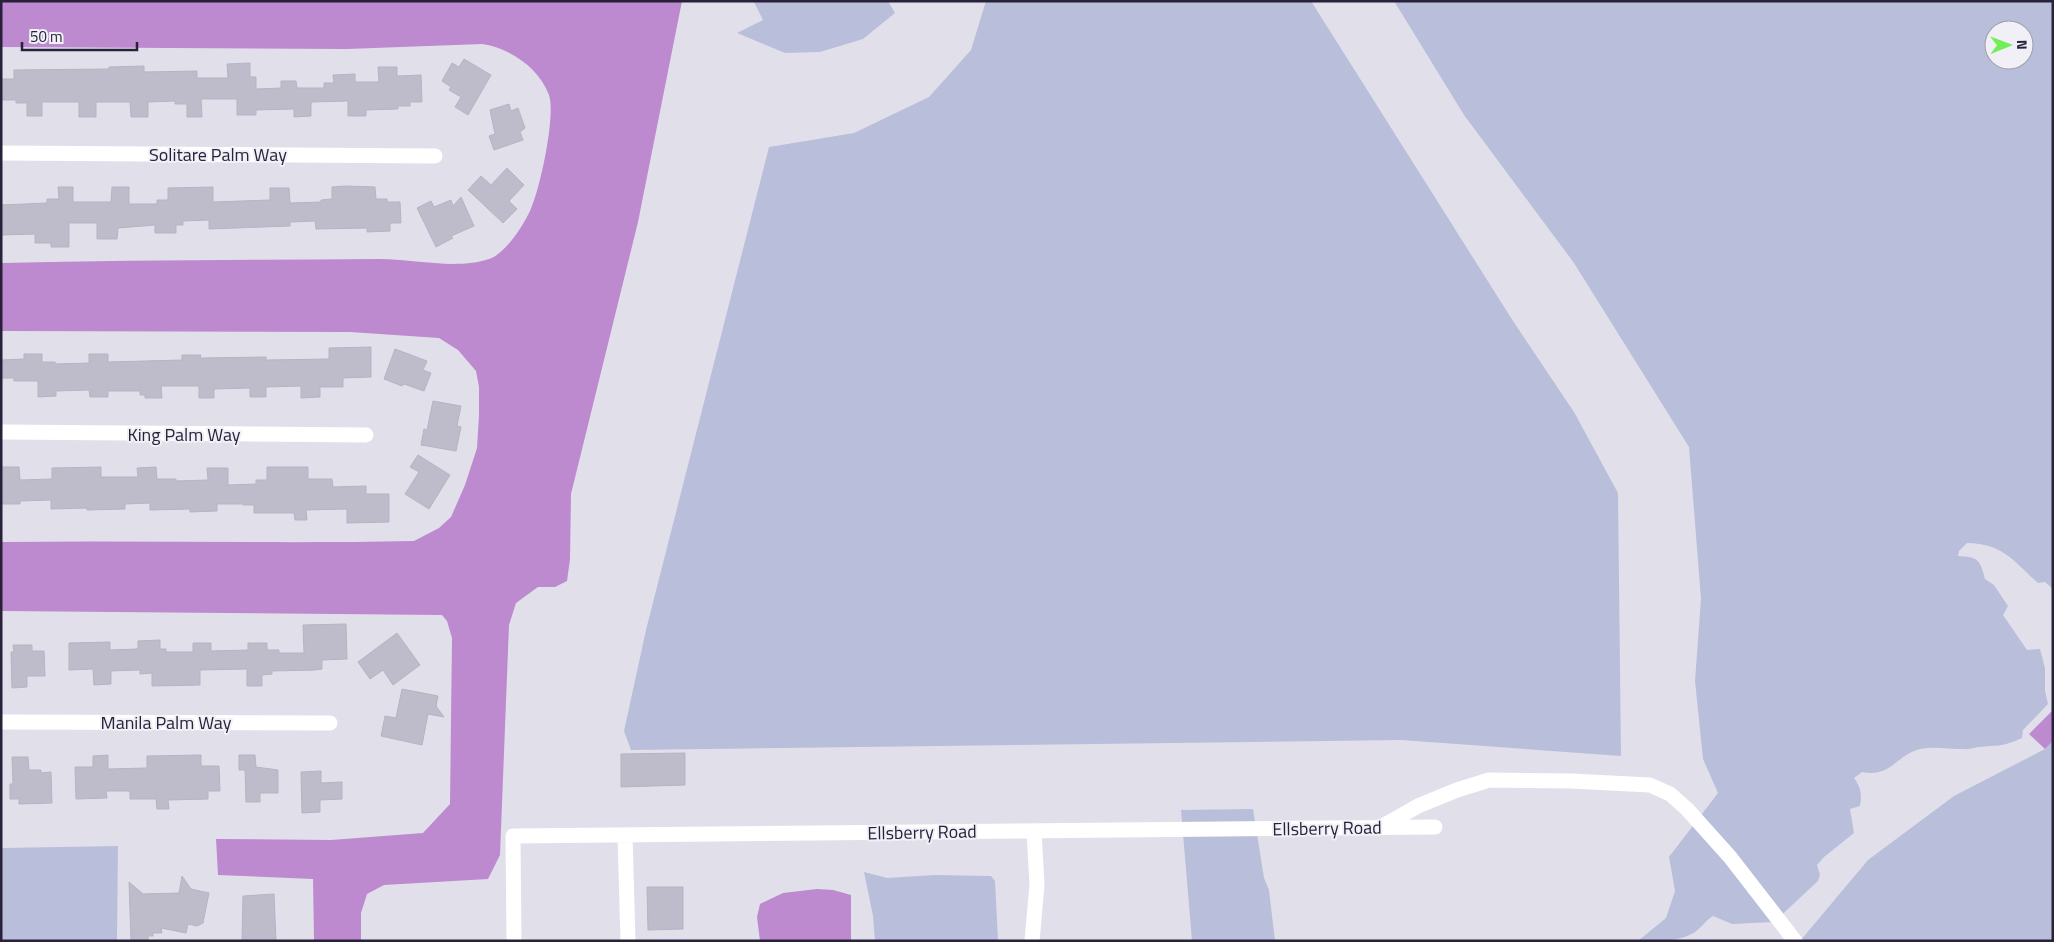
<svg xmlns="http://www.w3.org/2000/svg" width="2054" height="942" viewBox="0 0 2054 942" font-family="'Titillium Web',sans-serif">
<rect width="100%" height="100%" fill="#e1e0ea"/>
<path fill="#b9bedb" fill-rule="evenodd" d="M 757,1 L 888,1 L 895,13 L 863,39 L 820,52 L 785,53 L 737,33 L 763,20 L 754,2 Z
M 986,1 L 1311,1 L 1513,321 L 1574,412 L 1618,493 L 1621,756 L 1401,740 L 631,750 L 624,731 L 646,630 L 769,147 L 854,133 L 929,97 L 971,50 Z
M 1394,1 L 2053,1 L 2053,589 L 2045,582 L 2038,583 C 2012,560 2004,544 1967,543 L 1959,551 L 1958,556 C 1978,557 1980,559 1985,579 L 1994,585 L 2008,606 L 2003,615 L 2027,650 L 2040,649 L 2045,668 L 2045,691 L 2048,704 L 2023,730 L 2022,738 C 2002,747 1999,745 1978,747 C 1973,748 1968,750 1963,749 C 1949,749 1934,746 1920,749 C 1896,755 1891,778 1862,772 L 1854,778 C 1861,787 1862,795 1860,806 L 1850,809 L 1854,833 L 1824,857 L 1817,865 L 1820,875 L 1818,881 L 1774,922 L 1732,924 L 1713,916 C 1704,922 1702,927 1695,932 C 1680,942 1657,941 1638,941 L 1666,918 L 1675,891 L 1669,857 L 1718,793 L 1703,759 L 1695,681 L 1701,599 L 1689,447 L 1574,263 L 1464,115 ZM 1994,30 L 2024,30 L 2024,60 L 1994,60 Z
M 2053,741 L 2053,941 L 1800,941 L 1868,860 L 1954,796 L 2045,749 Z
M 1253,809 L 1264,878 L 1269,890 L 1275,941 L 1192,941 L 1181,810 Z
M 118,846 L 117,941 L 1,941 L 1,848 Z
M 864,872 L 887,878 L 934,875 L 991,876 L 995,881 L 998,941 L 875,941 L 873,916 Z"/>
<path fill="#bd89cf" d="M 1,1 L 682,1 L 638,222 L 571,494 L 570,559 L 567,581 L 555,587 L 538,587 L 516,603 L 509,625 L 500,855 L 488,879 L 384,885 L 367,894 L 361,913 L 361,941 L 314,941 L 313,879 L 218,875 L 216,839 L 331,840 L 423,833 L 450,804 L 452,638 L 447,621 L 442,615 L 1,611 L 1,542 C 139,540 276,544 414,541 L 439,528 L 451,517 L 465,485 L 477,448 L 479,415 L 479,387 L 476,371 L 458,350 L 439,338 L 350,332 L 1,331 L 1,263 C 127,260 253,260 379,259 C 413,259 457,270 489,259 C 505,254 523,226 530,211 C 540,190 556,115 549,95 C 539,68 510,48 482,44 L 347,49 L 1,47 Z
M 2053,710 L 2053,741 L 2045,749 L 2029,734 Z
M 817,889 L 833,890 L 851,895 L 851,941 L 760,941 L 757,917 L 760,904 L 783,893 Z"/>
<path fill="#bebccb" stroke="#b6b3c4" d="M 464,59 L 491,75 L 468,115 L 455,107 L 461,97 L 449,90 L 451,87 L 442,81 L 452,63 L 459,67 Z
M 250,63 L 250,77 L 256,77 L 256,89 L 281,88 L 281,81 L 296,81 L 297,88 L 324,88 L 324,83 L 334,83 L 333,75 L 355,74 L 355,82 L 379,82 L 378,67 L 397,67 L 397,76 L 421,75 L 422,102 L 410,102 L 410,106 L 398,106 L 398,109 L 366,110 L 366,116 L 348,116 L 348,101 L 311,102 L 311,116 L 294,117 L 294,109 L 256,110 L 256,115 L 237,115 L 237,99 L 201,99 L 202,117 L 187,117 L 187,104 L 175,104 L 175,101 L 148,102 L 148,117 L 131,117 L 130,102 L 96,102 L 96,117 L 79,117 L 79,102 L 42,102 L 42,116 L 27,116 L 27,103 L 16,103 L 16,100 L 2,100 L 2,79 L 14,79 L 14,70 L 109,69 L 109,67 L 144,66 L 144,72 L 197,71 L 197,78 L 228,78 L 227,64 Z
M 509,104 L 511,111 L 518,108 L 525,128 L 520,132 L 523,140 L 494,150 L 489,136 L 495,134 L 490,110 Z
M 507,168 L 524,185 L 509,201 L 517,209 L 503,223 L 468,190 L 481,176 L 491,185 Z
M 346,186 L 375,187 L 376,199 L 387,199 L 387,202 L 400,202 L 401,223 L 390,223 L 390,231 L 367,232 L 367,228 L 316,229 L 315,221 L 290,222 L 290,226 L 209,229 L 209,220 L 183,221 L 183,225 L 176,225 L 176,233 L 155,233 L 155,225 L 118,228 L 117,239 L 97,239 L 97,223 L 69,223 L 69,247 L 51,247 L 51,243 L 35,243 L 35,234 L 1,235 L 1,205 L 47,203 L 47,199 L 59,199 L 58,187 L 73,187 L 73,202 L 111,202 L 112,187 L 129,187 L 129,204 L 157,204 L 157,200 L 168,200 L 168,188 L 213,187 L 213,202 L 270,200 L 270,188 L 289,188 L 290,203 L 321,202 L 321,200 L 332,199 L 332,187 Z
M 461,197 L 474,226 L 451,236 L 453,238 L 436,247 L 417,208 L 431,201 L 434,207 L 451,200 L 453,206 Z
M 371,347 L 371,377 L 343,378 L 343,387 L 320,387 L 320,397 L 301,398 L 301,386 L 266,387 L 266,397 L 250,397 L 250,388 L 214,389 L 214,398 L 199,398 L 199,386 L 161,386 L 162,398 L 145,398 L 145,395 L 140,395 L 140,391 L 108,391 L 108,397 L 90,397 L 89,390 L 56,391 L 56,396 L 38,397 L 38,381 L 14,381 L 14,378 L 1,378 L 1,360 L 24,359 L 24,354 L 42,354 L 42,362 L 55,362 L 56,364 L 89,363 L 89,354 L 108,354 L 108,362 L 182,360 L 182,355 L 201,355 L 200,358 L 266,357 L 266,360 L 329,359 L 329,348 Z
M 395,349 L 427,361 L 423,370 L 431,373 L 424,391 L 404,384 L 402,386 L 384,379 Z
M 433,401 L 461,406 L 457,426 L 461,427 L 456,451 L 421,445 L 424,429 L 427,430 Z
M 418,455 L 450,475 L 429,509 L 405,494 L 419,472 L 410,467 Z
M 1,467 L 19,467 L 20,480 L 52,479 L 52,468 L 101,467 L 101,477 L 138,477 L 137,468 L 156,467 L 157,479 L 176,479 L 176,481 L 208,480 L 207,468 L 228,468 L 228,485 L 256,484 L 256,480 L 267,480 L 267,467 L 308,467 L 308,479 L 332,479 L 333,487 L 366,486 L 366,494 L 389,494 L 389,522 L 347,523 L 347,509 L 306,510 L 307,520 L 295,520 L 294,513 L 254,513 L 254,505 L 243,505 L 243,504 L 217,504 L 217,511 L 190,512 L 190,509 L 150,510 L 150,503 L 125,504 L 125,509 L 87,510 L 87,508 L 51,509 L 51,500 L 20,501 L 20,504 L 1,504 Z
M 346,624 L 347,659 L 322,660 L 322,669 L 315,670 L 272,671 L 272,674 L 262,675 L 262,686 L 247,686 L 247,669 L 200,670 L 200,685 L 152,686 L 152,673 L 140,674 L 140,670 L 111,671 L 111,684 L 94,685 L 93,669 L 69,670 L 69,643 L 110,642 L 110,650 L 138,649 L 138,641 L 160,640 L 160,649 L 166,649 L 166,652 L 193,652 L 193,643 L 211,643 L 211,651 L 248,650 L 248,643 L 267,643 L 267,650 L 279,650 L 279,653 L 304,653 L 303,625 Z
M 397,633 L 420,665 L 393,685 L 383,670 L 370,679 L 358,662 Z
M 13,645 L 32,645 L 32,651 L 44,651 L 45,676 L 27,676 L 27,687 L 12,688 L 11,652 L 14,652 Z
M 402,689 L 438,696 L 436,706 L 444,717 L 428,714 L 422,745 L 381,736 L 385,716 L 396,718 Z
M 685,753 L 685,785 L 621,787 L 621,754 Z
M 108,755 L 108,769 L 147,768 L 147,756 L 201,755 L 201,766 L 219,766 L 220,791 L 208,791 L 208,799 L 168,800 L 169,809 L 157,809 L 156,799 L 130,799 L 130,791 L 106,791 L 107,798 L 76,799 L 75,767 L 93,767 L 93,756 Z
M 239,755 L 255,755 L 256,767 L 278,770 L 278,793 L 260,793 L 260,802 L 246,802 L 245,770 L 239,770 Z
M 12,757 L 28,757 L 29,770 L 41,770 L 41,773 L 51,772 L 52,803 L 19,804 L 19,799 L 10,799 L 10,784 L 13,784 Z
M 321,771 L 321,783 L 342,782 L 342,799 L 320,800 L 320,812 L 302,813 L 301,772 Z
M 182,876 L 191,889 L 209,893 L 203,923 L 197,926 L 188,924 L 186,933 L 161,928 L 162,933 L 153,933 L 153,936 L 148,936 L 148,940 L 131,940 L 129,882 L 143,894 L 179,893 Z
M 647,887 L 683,887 L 683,929 L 648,930 Z
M 274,894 L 276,941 L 242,941 L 243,896 Z"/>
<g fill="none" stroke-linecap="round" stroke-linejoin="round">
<path stroke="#fff" stroke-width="15" d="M 1,153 L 435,156
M 1,432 L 366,435
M 1,722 L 330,723
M 1381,827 L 1418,806 L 1457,790 L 1489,780 L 1571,781 L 1650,785 L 1670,794 L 1687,809 L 1730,857 L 1795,941
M 625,835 L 628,941
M 514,941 L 513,836 L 1435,827
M 1032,941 L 1037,885 L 1034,831"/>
</g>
<g text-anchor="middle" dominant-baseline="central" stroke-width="4" stroke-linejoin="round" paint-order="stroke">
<g font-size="18" fill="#29213a" stroke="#f1f0f7">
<text x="218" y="154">Solitare Palm Way</text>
<text x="184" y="434">King Palm Way</text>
<text x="166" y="722">Manila Palm Way</text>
<text transform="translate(1327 828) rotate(-1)">Ellsberry Road</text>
<text transform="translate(922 832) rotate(-1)">Ellsberry Road</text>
</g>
</g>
<rect width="2054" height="942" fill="none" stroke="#29213a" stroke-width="5"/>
<g transform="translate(2009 45) rotate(89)"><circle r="24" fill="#f1f0f7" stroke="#a19dab"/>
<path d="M0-4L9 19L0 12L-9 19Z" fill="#71ee5a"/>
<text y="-8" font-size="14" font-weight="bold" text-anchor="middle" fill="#29213a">N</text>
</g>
<path d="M22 42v8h115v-8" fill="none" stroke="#29213a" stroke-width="2.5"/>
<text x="30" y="42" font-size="15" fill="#29213a" stroke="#f1f0f7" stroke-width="4" paint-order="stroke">50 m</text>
</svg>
